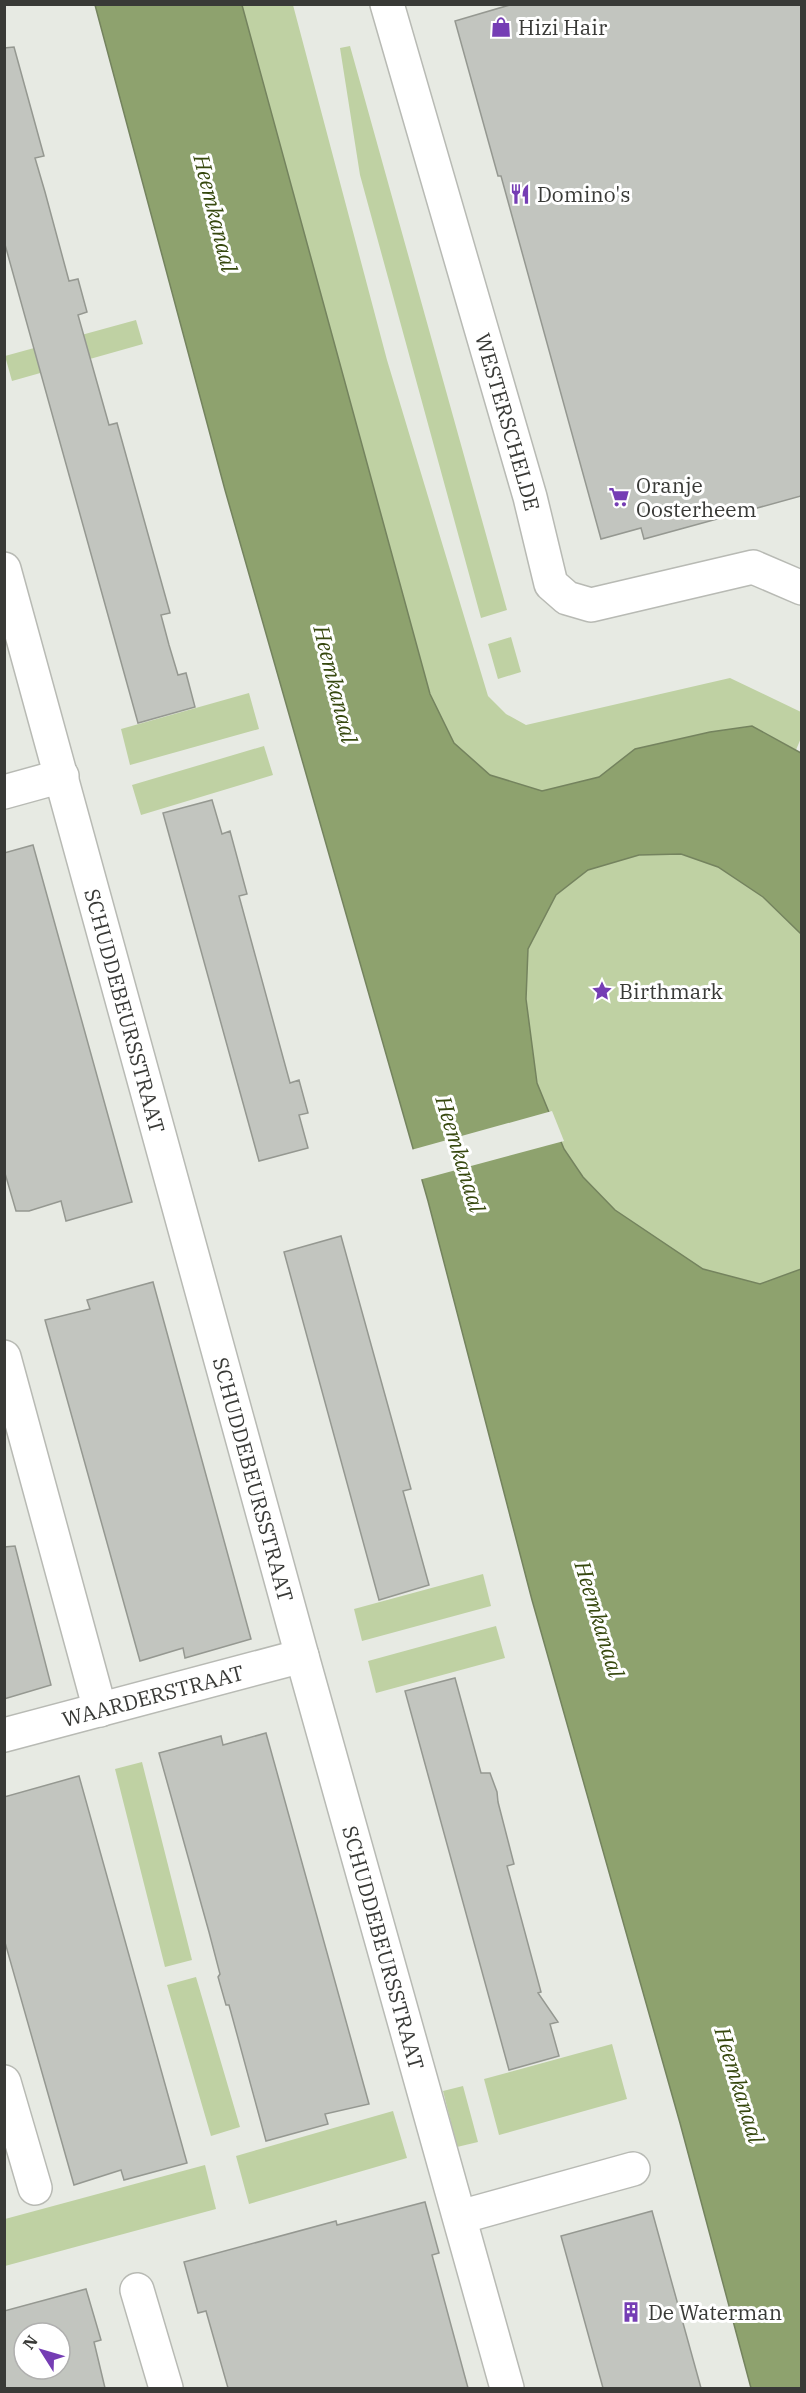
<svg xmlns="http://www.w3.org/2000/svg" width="806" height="2393" viewBox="0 0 806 2393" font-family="'IBM Plex Serif',serif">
<rect width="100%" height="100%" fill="#e7eae3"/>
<path fill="#bfd1a3" d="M 242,5 L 293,5 L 387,360 L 488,696 L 506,714 L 526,725 L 730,678 L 801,712 L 801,738 L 796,750 L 752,726 L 710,732 L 635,749 L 599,777 L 542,791 L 490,775 L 454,743 L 430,694 Z
M 350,46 L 507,610 L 481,618 L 360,175 L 340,48 Z
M 136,320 L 143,344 L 12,381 L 5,356 Z
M 511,637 L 521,672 L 498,679 L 488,644 Z
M 249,693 L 259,729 L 130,765 L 121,729 Z
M 264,746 L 273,775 L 141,815 L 132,785 Z
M 681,854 L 718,867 L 763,897 L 801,934 L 801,1269 L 760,1284 L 703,1269 L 650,1235 L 615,1210 L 583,1177 L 564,1149 L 537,1083 L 526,999 L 528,949 L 556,895 L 588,870 L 639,855 Z
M 483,1574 L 491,1606 L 362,1641 L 354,1609 Z
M 496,1626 L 505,1658 L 376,1693 L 368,1661 Z
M 142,1762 L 192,1960 L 165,1967 L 115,1769 Z
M 196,1977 L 240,2127 L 211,2136 L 167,1985 Z
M 612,2044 L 627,2099 L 499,2135 L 484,2079 Z
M 463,2086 L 478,2142 L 457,2147 L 443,2091 Z
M 393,2111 L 407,2158 L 249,2204 L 236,2156 Z
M 205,2165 L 216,2209 L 5,2266 L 5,2219 Z"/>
<path fill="#8ea26e" stroke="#74835e" stroke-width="1.5" d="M 95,5 L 242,5 L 430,694 L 454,743 L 490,775 L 542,791 L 599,777 L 635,749 L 710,732 L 752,726 L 801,753 L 801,934 L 763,897 L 718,867 L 681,854 L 639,855 L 588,870 L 556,895 L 528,949 L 526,999 L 537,1083 L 564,1149 L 583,1177 L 615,1210 L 703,1269 L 760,1284 L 801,1269 L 801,2388 L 751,2388 L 680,2123 L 532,1600 L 428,1201 L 225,490 Z"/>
<path fill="#e7eae3" d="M 552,1111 L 564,1141 L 419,1180 L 411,1150 Z"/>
<path fill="#c2c5bf" stroke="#959891" stroke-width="1.5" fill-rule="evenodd" d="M 513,4 L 801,4 L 801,496 L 644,539 L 641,528 L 601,539 L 501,176 L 498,176 L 455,21 Z
M 14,47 L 44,156 L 35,158 L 45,192 L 69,281 L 78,279 L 87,312 L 78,315 L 109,425 L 117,423 L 170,613 L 161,615 L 169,645 L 178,675 L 186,673 L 195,707 L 138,723 L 4,241 L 4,48 Z
M 212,800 L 222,834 L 230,831 L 247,894 L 239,896 L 290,1083 L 299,1080 L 308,1113 L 299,1115 L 308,1148 L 259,1161 L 163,813 Z
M 33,845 L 132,1202 L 66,1221 L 61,1201 L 29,1211 L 16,1211 L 4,1170 L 4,853 Z
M 341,1236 L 411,1489 L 403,1491 L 429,1585 L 379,1600 L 284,1252 Z
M 153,1282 L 251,1639 L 185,1658 L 183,1648 L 140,1661 L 45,1320 L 90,1309 L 87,1300 Z
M 15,1546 L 51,1685 L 4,1699 L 4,1547 Z
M 455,1678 L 481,1773 L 490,1773 L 497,1792 L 498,1802 L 514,1864 L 507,1866 L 541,1992 L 538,1993 L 558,2022 L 550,2024 L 559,2056 L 509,2070 L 405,1691 Z
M 266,1733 L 369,2104 L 325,2114 L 328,2124 L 266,2141 L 229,2005 L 226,2005 L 218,1977 L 220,1974 L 209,1932 L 159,1753 L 221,1736 L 223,1745 Z
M 79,1776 L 187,2163 L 124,2180 L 121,2170 L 74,2185 L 4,1939 L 4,1797 Z
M 425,2202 L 439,2253 L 432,2255 L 468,2388 L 228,2388 L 206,2311 L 198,2313 L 184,2262 L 336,2221 L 337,2225 Z
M 652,2211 L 701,2388 L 603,2388 L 561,2236 Z
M 86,2289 L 101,2340 L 94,2342 L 105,2388 L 4,2388 L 4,2311 ZM 24,2333 L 60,2333 L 60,2369 L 24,2369 Z"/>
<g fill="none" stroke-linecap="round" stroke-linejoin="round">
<g stroke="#b8bab4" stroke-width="36">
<g id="minor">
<path id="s1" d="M 387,4 L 530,497 L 551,584 L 567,598 L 591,605 L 753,567 L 802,588"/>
<path id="s2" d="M 4,569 L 302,1656 L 507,2388"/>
<path d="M 4,792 L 62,776"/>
<path d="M 4,1357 L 100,1710"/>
<path id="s3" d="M 4,1735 L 302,1656"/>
<path d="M 4,2082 L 35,2188"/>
<path d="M 460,2217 L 633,2169"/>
<path d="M 137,2290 L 166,2388"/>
</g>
</g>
<use href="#minor" stroke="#fff" stroke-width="33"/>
</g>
<defs>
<g id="shop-bare" transform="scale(1.62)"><path d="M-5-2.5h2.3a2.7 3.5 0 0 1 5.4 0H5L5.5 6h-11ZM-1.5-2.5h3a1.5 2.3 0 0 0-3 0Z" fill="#753db4" stroke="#fff" stroke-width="2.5" paint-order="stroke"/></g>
<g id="restaurant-bare" transform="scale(1.62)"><path d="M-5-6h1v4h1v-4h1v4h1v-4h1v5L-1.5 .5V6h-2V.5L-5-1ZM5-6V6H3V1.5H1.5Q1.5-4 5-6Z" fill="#753db4" stroke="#fff" stroke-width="2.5" paint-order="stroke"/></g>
<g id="supermarket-bare" transform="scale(1.62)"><path d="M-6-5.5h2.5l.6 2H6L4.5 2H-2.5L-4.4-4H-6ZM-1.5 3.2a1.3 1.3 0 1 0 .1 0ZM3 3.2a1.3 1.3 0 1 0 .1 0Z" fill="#753db4" stroke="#fff" stroke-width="2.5" paint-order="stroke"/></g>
<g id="sight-bare" transform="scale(1.62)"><path d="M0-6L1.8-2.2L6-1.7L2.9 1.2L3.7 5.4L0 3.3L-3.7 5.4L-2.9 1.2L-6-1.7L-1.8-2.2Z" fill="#753db4" stroke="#fff" stroke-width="2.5" paint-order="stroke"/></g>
<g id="building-bare" transform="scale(1.62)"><path d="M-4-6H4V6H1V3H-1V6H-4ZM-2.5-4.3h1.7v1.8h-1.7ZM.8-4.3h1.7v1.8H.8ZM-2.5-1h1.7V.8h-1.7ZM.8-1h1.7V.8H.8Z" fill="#753db4" stroke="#fff" stroke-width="2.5" paint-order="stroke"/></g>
</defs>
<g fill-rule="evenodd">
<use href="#shop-bare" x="501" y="27"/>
<use href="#restaurant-bare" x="520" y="194"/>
<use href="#supermarket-bare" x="619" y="497"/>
<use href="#sight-bare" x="602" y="991"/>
<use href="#building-bare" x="631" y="2312"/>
</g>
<g text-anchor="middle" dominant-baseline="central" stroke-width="6" stroke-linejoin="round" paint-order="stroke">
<g font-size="21" fill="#393a37" stroke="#fff" text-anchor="start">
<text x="518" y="27">Hizi Hair</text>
<text x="537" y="194">Domino's</text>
<text x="636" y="485">Oranje<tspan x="636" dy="24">Oosterheem</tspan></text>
<text x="619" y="991">Birthmark</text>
<text x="648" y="2312">De Waterman</text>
</g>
<g font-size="21" fill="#393a37" stroke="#fff">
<text stroke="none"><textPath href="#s1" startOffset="435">WESTERSCHELDE</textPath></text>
<text stroke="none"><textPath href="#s2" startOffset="458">SCHUDDEBEURSSTRAAT</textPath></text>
<text stroke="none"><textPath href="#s2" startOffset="944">SCHUDDEBEURSSTRAAT</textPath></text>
<text stroke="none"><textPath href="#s3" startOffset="154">WAARDERSTRAAT</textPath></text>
<text stroke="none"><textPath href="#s2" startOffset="1430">SCHUDDEBEURSSTRAAT</textPath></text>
</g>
<g font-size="22" font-style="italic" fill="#36480e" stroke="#fff">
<text transform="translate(216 213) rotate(76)">Heemkanaal</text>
<text transform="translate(336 684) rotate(76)">Heemkanaal</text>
<text transform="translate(461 1154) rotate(73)">Heemkanaal</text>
<text transform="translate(600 1619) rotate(73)">Heemkanaal</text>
<text transform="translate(740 2085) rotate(73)">Heemkanaal</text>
</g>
</g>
<rect width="806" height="2393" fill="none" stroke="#393a37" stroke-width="12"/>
<g transform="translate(42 2351) rotate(307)"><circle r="28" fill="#ffffff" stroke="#b0b0af" stroke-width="1.5"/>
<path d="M0-4.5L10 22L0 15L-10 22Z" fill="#753db4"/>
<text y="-9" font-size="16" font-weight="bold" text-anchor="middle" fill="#393a37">N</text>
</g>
</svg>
